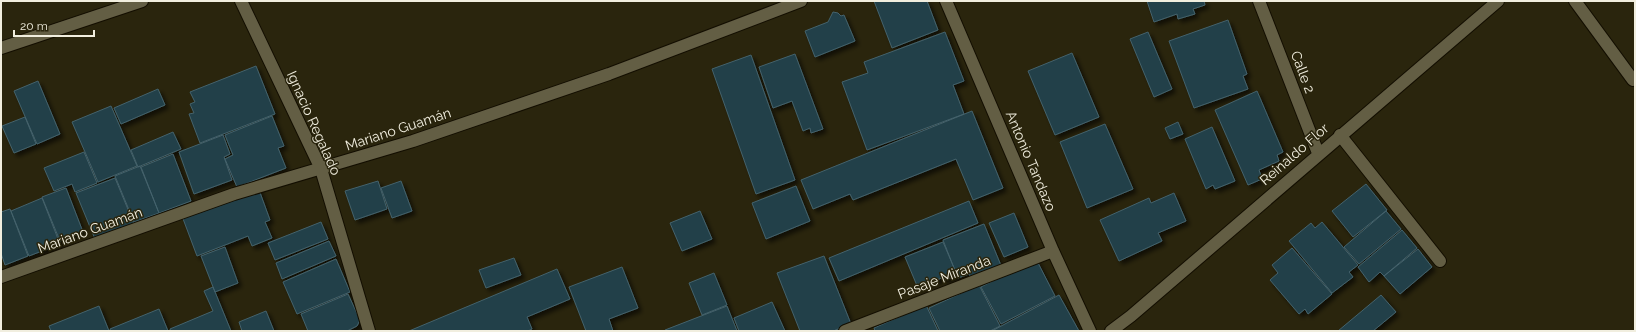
<svg xmlns="http://www.w3.org/2000/svg" width="1636" height="332" viewBox="0 0 1636 332" font-family="Raleway,sans-serif">
<defs>
<filter id="shadow"><feDropShadow dx="3.5" dy="3.5" stdDeviation="2" flood-color="#0009"/></filter>
</defs>
<rect width="100%" height="100%" fill="#2a250d"/>
<path fill="#213f48" stroke="#44626c" filter="url(#shadow)" d="M 874,1 L 927,1 L 938,30 L 892,48 Z
M 1147,1 L 1204,1 L 1205,5 L 1193,9 L 1195,14 L 1178,19 L 1177,14 L 1154,22 Z
M 833,12 L 838,13 L 841,16 L 844,15 L 855,41 L 815,57 L 805,31 L 828,22 Z
M 1228,20 L 1247,74 L 1243,76 L 1248,89 L 1194,108 L 1169,41 Z
M 945,32 L 964,81 L 953,85 L 964,114 L 867,150 L 842,82 L 868,73 L 864,62 Z
M 1148,32 L 1172,89 L 1154,97 L 1130,39 Z
M 1072,53 L 1099,117 L 1055,135 L 1028,71 Z
M 795,54 L 823,129 L 811,133 L 810,128 L 803,131 L 792,101 L 773,108 L 759,67 Z
M 751,55 L 795,180 L 756,194 L 712,69 Z
M 256,66 L 275,114 L 200,143 L 189,114 L 194,113 L 190,104 L 195,102 L 190,92 Z
M 38,81 L 60,134 L 37,144 L 14,91 Z
M 158,89 L 165,105 L 121,124 L 114,108 Z
M 1257,91 L 1283,152 L 1277,155 L 1279,161 L 1259,170 L 1262,179 L 1248,185 L 1215,110 Z
M 111,106 L 137,166 L 98,182 L 72,122 Z
M 972,111 L 1003,188 L 973,200 L 956,159 L 853,200 L 850,194 L 813,209 L 801,180 Z
M 272,116 L 284,146 L 278,148 L 286,168 L 237,187 L 225,159 L 233,155 L 225,135 Z
M 25,117 L 36,144 L 14,153 L 2,126 Z
M 1178,122 L 1183,134 L 1170,139 L 1165,128 Z
M 1105,124 L 1133,189 L 1087,208 L 1060,142 Z
M 1212,127 L 1235,181 L 1215,189 L 1213,185 L 1206,189 L 1185,139 Z
M 173,132 L 181,149 L 138,167 L 131,150 Z
M 223,135 L 230,154 L 224,157 L 232,180 L 194,194 L 179,152 Z
M 84,152 L 97,183 L 75,192 L 72,184 L 54,191 L 44,168 Z
M 173,154 L 191,201 L 159,213 L 141,167 Z
M 140,166 L 159,213 L 134,222 L 115,176 Z
M 115,178 L 134,224 L 95,239 L 76,193 Z
M 378,181 L 387,209 L 355,220 L 345,191 Z
M 401,181 L 412,211 L 392,218 L 381,188 Z
M 1366,184 L 1387,210 L 1353,237 L 1332,211 Z
M 796,186 L 810,221 L 766,239 L 752,203 Z
M 258,187 L 270,220 L 265,222 L 272,238 L 252,246 L 248,236 L 197,256 L 182,216 Z
M 66,188 L 83,232 L 60,241 L 42,197 Z
M 1174,193 L 1186,221 L 1158,233 L 1162,241 L 1119,261 L 1100,220 L 1149,198 L 1151,203 Z
M 42,198 L 60,244 L 29,256 L 11,211 Z
M 969,201 L 978,223 L 839,281 L 829,258 Z
M 10,209 L 28,256 L 5,265 L 1,253 L 1,212 Z
M 700,211 L 712,239 L 682,251 L 670,223 Z
M 1386,211 L 1401,229 L 1359,264 L 1344,247 Z
M 1014,213 L 1028,247 L 1004,257 L 989,223 Z
M 321,222 L 328,239 L 275,260 L 268,243 Z
M 1322,222 L 1358,265 L 1349,272 L 1353,277 L 1332,293 L 1289,241 L 1311,223 L 1315,228 Z
M 984,224 L 1002,268 L 972,280 L 969,274 L 958,278 L 943,240 Z
M 1402,230 L 1417,248 L 1384,276 L 1380,272 L 1369,282 L 1358,267 Z
M 329,241 L 336,256 L 282,279 L 276,263 Z
M 943,242 L 957,275 L 945,280 L 944,277 L 918,288 L 905,257 Z
M 225,247 L 238,283 L 215,292 L 201,256 Z
M 1292,248 L 1332,294 L 1308,314 L 1305,309 L 1299,314 L 1270,280 L 1278,273 L 1272,265 Z
M 1418,249 L 1432,267 L 1400,294 L 1384,276 Z
M 824,256 L 851,324 L 833,331 L 800,331 L 777,273 Z
M 514,258 L 521,275 L 486,288 L 479,270 Z
M 336,259 L 350,292 L 297,314 L 283,282 Z
M 1036,259 L 1055,296 L 1001,324 L 981,287 Z
M 622,267 L 638,308 L 609,319 L 613,331 L 586,331 L 569,287 Z
M 557,269 L 570,299 L 527,317 L 532,329 L 528,331 L 409,331 Z
M 714,273 L 727,305 L 702,315 L 689,283 Z
M 979,285 L 1000,326 L 990,331 L 940,331 L 929,308 Z
M 213,287 L 231,331 L 171,331 L 170,329 L 213,311 L 204,291 Z
M 348,294 L 360,320 L 357,326 L 347,331 L 308,331 L 301,314 Z
M 1059,295 L 1079,331 L 992,331 Z
M 1381,295 L 1396,312 L 1373,331 L 1338,331 Z
M 772,302 L 785,331 L 739,331 L 734,318 Z
M 926,305 L 938,331 L 875,331 L 874,328 Z
M 99,306 L 109,331 L 51,331 L 49,326 Z
M 727,306 L 737,331 L 665,331 L 665,330 Z
M 159,309 L 168,331 L 111,331 L 110,329 Z
M 266,311 L 274,331 L 242,331 L 239,322 Z"/>
<g fill="none" stroke-linecap="round" stroke-linejoin="round">
<g stroke="#130e00" stroke-width="14">
<path id="lane" d="M 1340,135 L 1440,261"/>
</g>
<g stroke="#130e00" stroke-width="14">
<path id="street" d="M 241,1 L 321,169 L 369,331
M 946,1 L 1053,251 L 1090,331
M 1259,1 L 1318,153
M 1575,1 L 1633,80
M 1,48 L 142,1
M 1,277 L 234,194 L 413,141 L 609,74 L 801,1
M 845,331 L 1053,251
M 1111,331 L 1131,316 L 1498,1"/>
</g>
<use href="#lane" stroke="#635e44" stroke-width="12"/>
<use href="#street" stroke="#635e44" stroke-width="12"/>
</g>
<g text-anchor="middle" dominant-baseline="central" stroke-width="3" stroke-linejoin="round" paint-order="stroke">
<g font-size="14" fill="#f1eedf" stroke="#2a250d">
<text transform="translate(1303 72) rotate(69)">Calle 2</text>
<text transform="translate(314 123) rotate(66)">Ignacio Regalado</text>
<text transform="translate(398 129) rotate(-18)">Mariano Guamán</text>
<text transform="translate(1294 154) rotate(-41)">Reinaldo Flor</text>
<text transform="translate(1031 161) rotate(67)">Antonio Tandazo</text>
<text transform="translate(90 230) rotate(-20)">Mariano Guamán</text>
<text transform="translate(944 277) rotate(-21)">Pasaje Miranda</text>
</g>
</g>
<rect width="1636" height="332" fill="none" stroke="#f1eedf" stroke-width="4"/>
<path d="M14 30v6h80v-6" fill="none" stroke="#f1eedf" stroke-width="2"/>
<text x="20" y="30" font-size="12" fill="#f1eedf" stroke="#2a250d" stroke-width="3" paint-order="stroke">20 m</text>
</svg>
